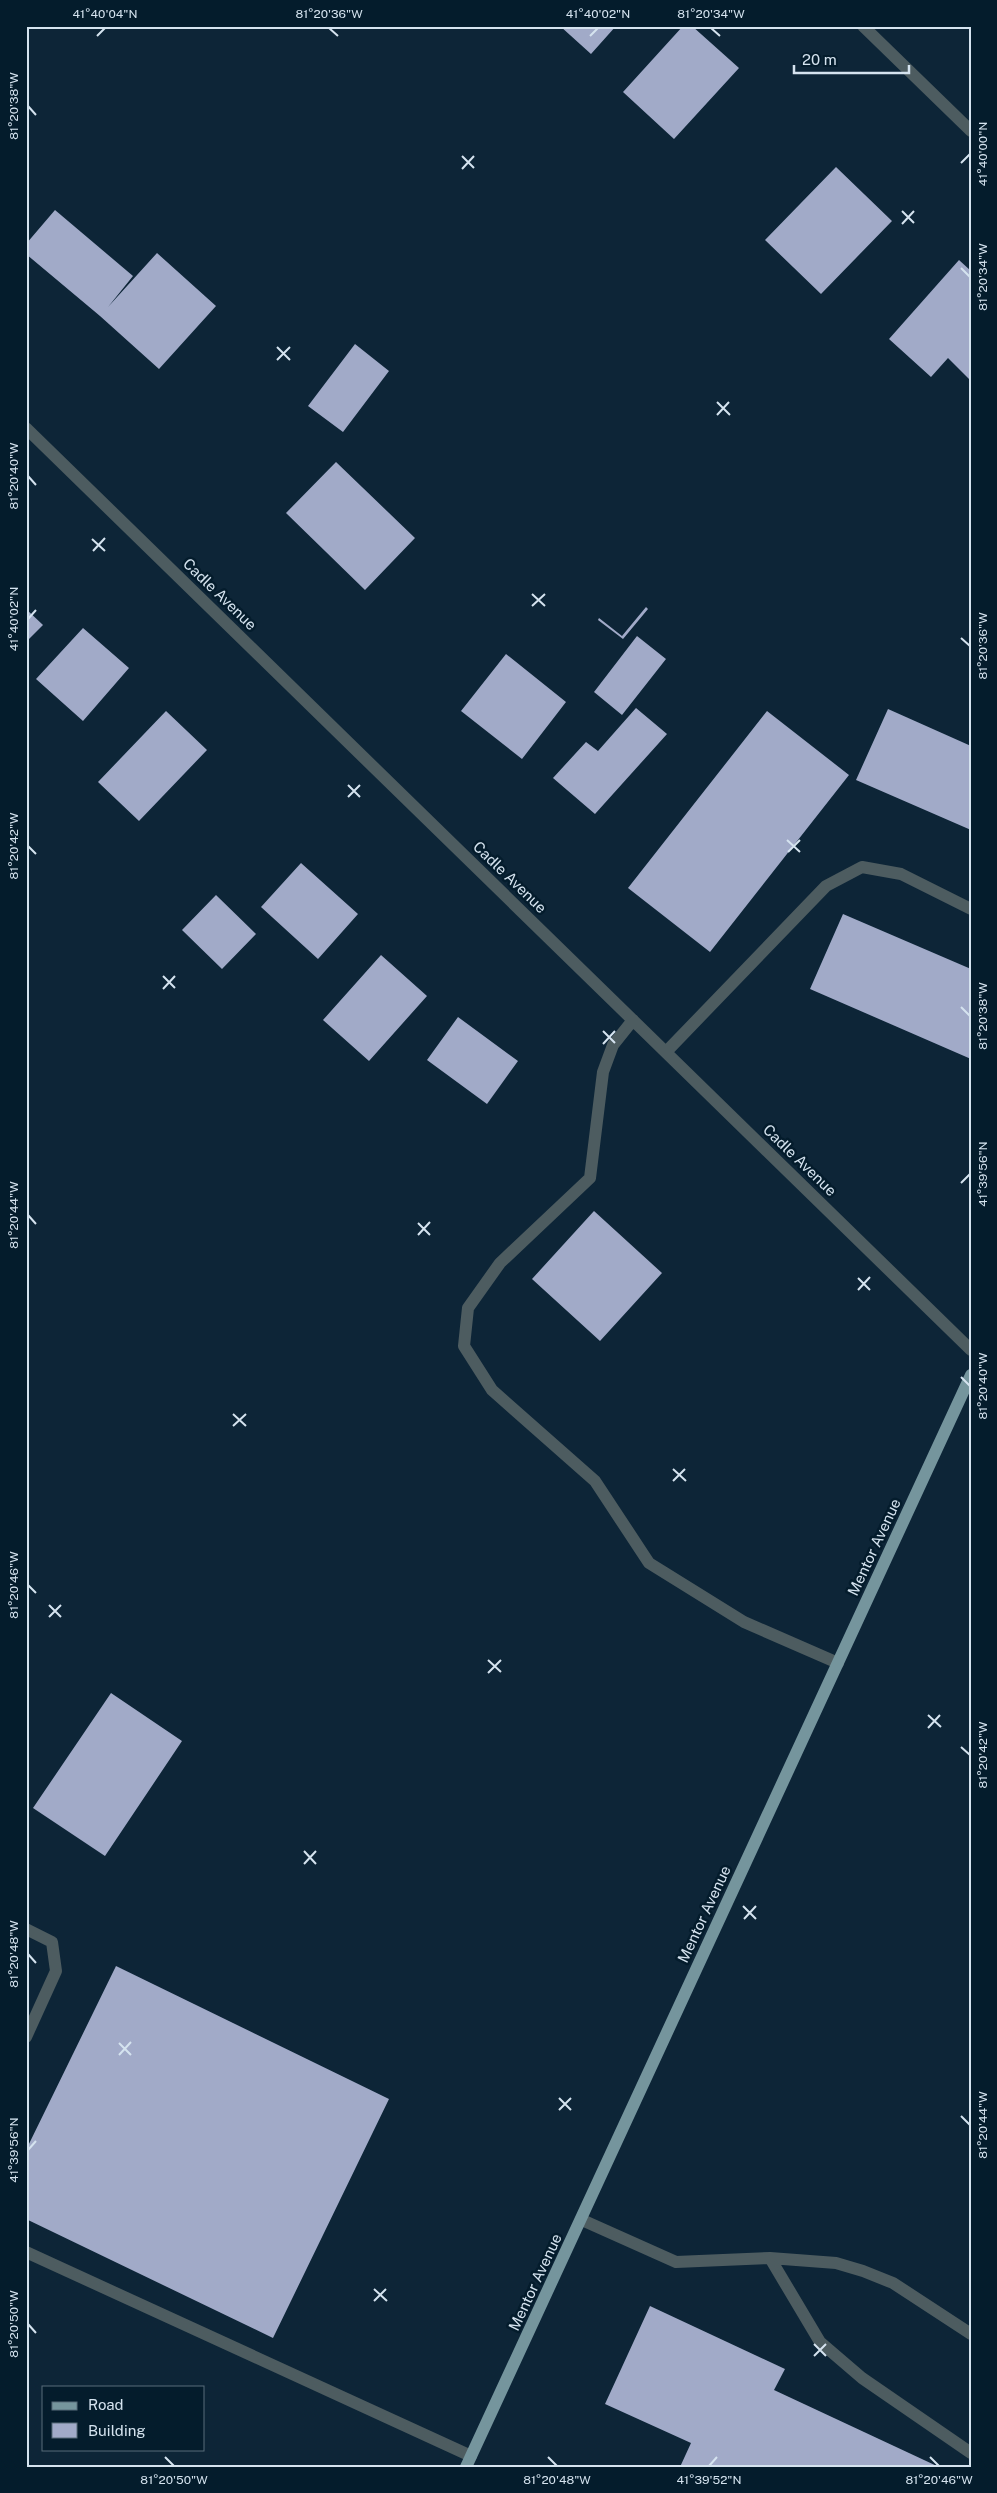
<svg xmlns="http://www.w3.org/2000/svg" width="997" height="2493" viewBox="0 0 997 2493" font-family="'Public Sans',sans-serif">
<rect width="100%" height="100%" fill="#0d2537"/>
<path fill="#a1aac8" d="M 560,26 L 616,26 L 591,54 Z
M 683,26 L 692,26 L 739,68 L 674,139 L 623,92 Z
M 836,167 L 892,221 L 821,294 L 765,240 Z
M 55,210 L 133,276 L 108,307 L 157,253 L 216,306 L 159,369 L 100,316 L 26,254 L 26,244 Z
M 959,260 L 971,271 L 971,381 L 948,358 L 931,377 L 889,339 Z
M 355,344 L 389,371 L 343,432 L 308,406 Z
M 336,462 L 415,538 L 365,590 L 286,513 Z
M 646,607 L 648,609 L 623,639 L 598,620 L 599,618 L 622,636 Z
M 26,609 L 43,625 L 26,642 Z
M 83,628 L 129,668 L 83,721 L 36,679 Z
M 637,636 L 666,659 L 622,715 L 594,692 Z
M 506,654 L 566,702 L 522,759 L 461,711 Z
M 636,708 L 667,734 L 595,814 L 553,778 L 586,742 L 598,751 Z
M 888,709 L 971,746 L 971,830 L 856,780 Z
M 166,711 L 207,750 L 139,821 L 98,782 Z
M 767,711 L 849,775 L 710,952 L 628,888 Z
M 301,863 L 358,914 L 318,959 L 261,907 Z
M 216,895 L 256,934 L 222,969 L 182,930 Z
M 843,914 L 971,969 L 971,1059 L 810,989 Z
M 381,955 L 427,996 L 369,1061 L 323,1020 Z
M 458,1017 L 518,1061 L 487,1104 L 427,1060 Z
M 594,1211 L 662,1273 L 600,1341 L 532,1279 Z
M 111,1693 L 182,1741 L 105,1856 L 33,1808 Z
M 116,1966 L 389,2099 L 273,2338 L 26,2219 L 26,2150 Z
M 650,2306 L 785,2369 L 774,2390 L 939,2467 L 680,2467 L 691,2443 L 605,2404 Z"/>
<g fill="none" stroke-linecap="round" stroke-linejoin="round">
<path stroke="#4d5c60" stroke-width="12" d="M 863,26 L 971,131
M 26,428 L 971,1350
M 633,1020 L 613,1045 L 603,1072 L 590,1178 L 500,1263 L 468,1308 L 464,1346 L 492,1390 L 595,1481 L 649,1563 L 744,1622 L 838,1663
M 666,1052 L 826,886 L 862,867 L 901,874 L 971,909
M 26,1929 L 52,1942 L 56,1971 L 26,2037
M 582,2220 L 676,2262 L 770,2258 L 836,2263 L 863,2271 L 893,2283 L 971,2334
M 26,2252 L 471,2456
M 770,2258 L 820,2342 L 862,2378 L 971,2453"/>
<path stroke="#75959d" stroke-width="12" d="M 466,2467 L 971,1375"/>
</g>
<path fill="none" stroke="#d5e3ef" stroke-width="2" d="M 329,28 L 338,36M 711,28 L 720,36M 97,36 L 105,28M 590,36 L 598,28M 28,106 L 36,115M 462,156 L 474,168M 961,163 L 970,154M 462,169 L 474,156M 902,211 L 914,223M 902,224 L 914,211M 961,268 L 970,277M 277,347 L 290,360M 277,360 L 290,347M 717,402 L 730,415M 717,415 L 729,402M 28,476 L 36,485M 92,539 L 105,551M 93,551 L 105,538M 532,594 L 545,606M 532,606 L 545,594M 28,619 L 36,610M 961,638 L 970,646M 348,785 L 360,797M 348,797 L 360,785M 787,840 L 800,852M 28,846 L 36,854M 788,852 L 800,840M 163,976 L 175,988M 163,989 L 175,976M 961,1007 L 970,1016M 603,1031 L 615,1043M 603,1044 L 615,1031M 961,1183 L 970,1174M 28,1215 L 36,1224M 418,1223 L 430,1235M 418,1235 L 430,1222M 858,1278 L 870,1290M 858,1290 L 870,1277M 961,1377 L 970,1386M 233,1414 L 246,1426M 233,1426 L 246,1414M 673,1469 L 686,1481M 673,1481 L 685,1469M 28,1585 L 36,1593M 49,1605 L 61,1617M 49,1617 L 61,1605M 488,1660 L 501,1672M 488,1673 L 501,1660M 928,1715 L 941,1727M 928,1728 L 940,1715M 961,1747 L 970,1755M 304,1851 L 316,1864M 304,1864 L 316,1851M 743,1906 L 756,1919M 744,1919 L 756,1906M 28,1954 L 36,1963M 119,2043 L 131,2055M 119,2055 L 131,2042M 559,2098 L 571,2110M 559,2110 L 571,2098M 961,2116 L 970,2125M 28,2150 L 36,2141M 374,2289 L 387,2301M 374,2301 L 386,2289M 28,2324 L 36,2333M 814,2344 L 826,2356M 814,2356 L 826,2344M 165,2457 L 174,2466M 548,2457 L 557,2466M 930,2457 L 939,2466M 709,2466 L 717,2457"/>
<g text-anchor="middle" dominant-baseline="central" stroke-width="5" stroke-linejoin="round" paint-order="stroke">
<g font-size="15" fill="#d5e3ef" stroke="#041c2c">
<text transform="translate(220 594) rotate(44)">Cadle Avenue</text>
<text transform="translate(510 877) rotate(44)">Cadle Avenue</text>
<text transform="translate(800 1160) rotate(44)">Cadle Avenue</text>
<text transform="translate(874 1547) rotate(-65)">Mentor Avenue</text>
<text transform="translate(704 1914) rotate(-65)">Mentor Avenue</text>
<text transform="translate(535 2282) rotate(-65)">Mentor Avenue</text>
</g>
</g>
<rect width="997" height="2493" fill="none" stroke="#041c2c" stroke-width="55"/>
<rect x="42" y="2386" width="162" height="65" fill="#041c2c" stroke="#586c7a"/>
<rect x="52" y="2402" width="25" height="8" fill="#75959d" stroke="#586c7a"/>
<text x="88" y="2410" font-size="15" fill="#d5e3ef">Road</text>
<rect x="52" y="2423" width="25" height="15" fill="#a1aac8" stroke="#586c7a"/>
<text x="88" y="2436" font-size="15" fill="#d5e3ef">Building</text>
<path d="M794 65v8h115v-8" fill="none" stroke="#d5e3ef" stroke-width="2.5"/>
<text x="802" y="65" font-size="15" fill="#d5e3ef" stroke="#041c2c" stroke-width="4" paint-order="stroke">20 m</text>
<rect x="28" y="28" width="942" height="2438" fill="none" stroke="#d5e3ef" stroke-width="2"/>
<g font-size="12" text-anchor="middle" fill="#d5e3ef">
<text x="105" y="18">41°40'04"N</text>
<text x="329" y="18">81°20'36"W</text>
<text x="598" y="18">41°40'02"N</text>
<text x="711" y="18">81°20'34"W</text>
<text transform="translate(14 106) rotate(-90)" y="4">81°20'38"W</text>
<text transform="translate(983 154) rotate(-90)" y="4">41°40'00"N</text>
<text transform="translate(983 277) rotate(-90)" y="4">81°20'34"W</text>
<text transform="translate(14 476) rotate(-90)" y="4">81°20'40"W</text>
<text transform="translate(14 619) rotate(-90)" y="4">41°40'02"N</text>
<text transform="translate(983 646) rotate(-90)" y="4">81°20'36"W</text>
<text transform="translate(14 846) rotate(-90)" y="4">81°20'42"W</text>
<text transform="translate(983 1016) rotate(-90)" y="4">81°20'38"W</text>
<text transform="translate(983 1174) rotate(-90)" y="4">41°39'56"N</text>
<text transform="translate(14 1215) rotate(-90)" y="4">81°20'44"W</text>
<text transform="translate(983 1386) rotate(-90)" y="4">81°20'40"W</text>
<text transform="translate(14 1585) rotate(-90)" y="4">81°20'46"W</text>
<text transform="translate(983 1755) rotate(-90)" y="4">81°20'42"W</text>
<text transform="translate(14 1954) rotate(-90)" y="4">81°20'48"W</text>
<text transform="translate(983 2125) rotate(-90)" y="4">81°20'44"W</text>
<text transform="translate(14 2150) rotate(-90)" y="4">41°39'56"N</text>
<text transform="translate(14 2324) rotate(-90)" y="4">81°20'50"W</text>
<text x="174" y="2484">81°20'50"W</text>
<text x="557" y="2484">81°20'48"W</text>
<text x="709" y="2484">41°39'52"N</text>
<text x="939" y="2484">81°20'46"W</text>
</g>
</svg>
